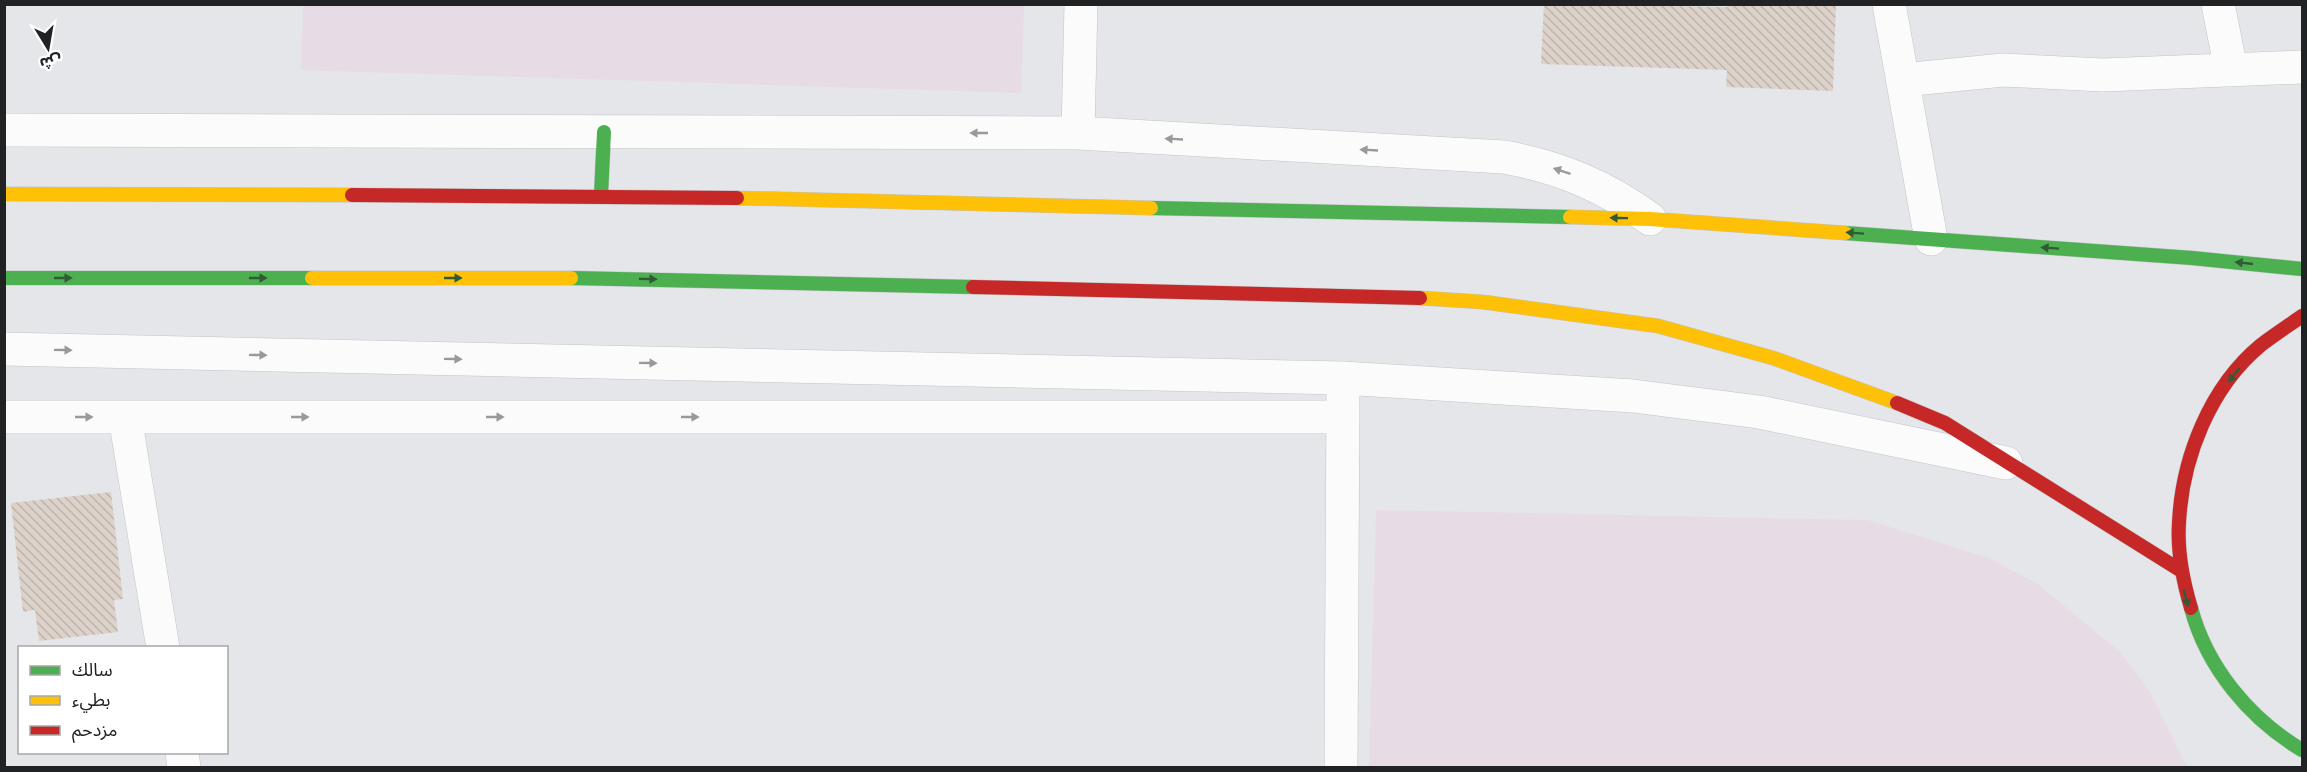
<svg xmlns="http://www.w3.org/2000/svg" width="2307" height="772" viewBox="0 0 2307 772" font-family="Karla,'Noto Sans Arabic',sans-serif">
<defs>
<pattern id="building-back-hatch" width="6" height="6" patternUnits="userSpaceOnUse" patternTransform="scale(1.5)"><rect width="6" height="6" fill="#dcd2c9"/><path d="M-1 5l2 2M0 0l6 6M5-1l2 2" fill="none" stroke="#bcb4ac"/></pattern>
</defs>
<rect width="100%" height="100%" fill="#e4e6e9"/>
<path fill="#e7dce5" d="M 303,5 L 1024,5 L 1021,93 L 301,70 Z
M 1376,510 L 1867,520 L 1989,558 L 2039,585 L 2120,652 L 2150,692 L 2187,767 L 1369,767 Z"/>
<path fill="url(#building-back-hatch)" d="M 1544,4 L 1728,7 L 1728,4 L 1836,4 L 1833,91 L 1726,87 L 1727,70 L 1541,64 Z
M 111,492 L 123,599 L 114,600 L 118,632 L 39,641 L 35,610 L 23,612 L 11,503 Z"/>
<g fill="none" stroke-linecap="round" stroke-linejoin="round">
<g stroke="#c3c4c7" stroke-width="34">
<path id="street" d="M 1889,4 L 1931,239
M 2218,4 L 2231,70
M 1903,80 L 2003,70 L 2103,75 L 2302,67
M 4,130 L 1078,133 L 1504,157 C 1559,167 1605,186 1650,219
M 1078,133 L 1081,4
M 4,349 L 1343,378 L 1633,396 L 1759,412 L 2006,463
M 4,417 L 1343,417
M 125,417 L 163,648
M 182,752 L 184,768
M 1341,768 L 1343,394"/>
</g>
<g stroke="#c3c4c7" stroke-width="15">
<path id="fast" d="M 601,195 L 604,132
M 1151,208 L 1570,217
M 1845,233 L 2192,258 L 2302,269
M 4,278 L 312,278
M 571,278 L 973,287
M 2191,608 C 2207,668 2250,719 2302,750"/>
</g>
<g stroke="#c3c4c7" stroke-width="15">
<path id="slow" d="M 4,194 L 352,195
M 737,198 L 1151,208
M 1570,217 L 1650,219 L 1845,233
M 312,278 L 571,278
M 1420,298 L 1483,302 L 1658,326 L 1773,358 L 1897,403"/>
</g>
<g stroke="#c3c4c7" stroke-width="15">
<path id="jam" d="M 352,195 L 737,198
M 973,287 L 1420,298
M 1897,403 L 1945,423 L 2180,570
M 2191,608 C 2183,581 2177,552 2179,523 C 2182,458 2210,387 2261,345 C 2274,335 2288,326 2302,316"/>
</g>
<use href="#street" stroke="#fbfbfc" stroke-width="33"/>
<use href="#fast" stroke="#4caf50" stroke-width="14"/>
<use href="#slow" stroke="#ffc107" stroke-width="14"/>
<use href="#jam" stroke="#c62828" stroke-width="14"/>
</g>
<defs><path id="oneway-solid" d="M-6-.8H1V-3.2L6.5 0L1 3.2V.8H-6Z" transform="scale(1.5)"/></defs>
<g fill="#98999b">
<use href="#oneway-solid" transform="translate(979 133) rotate(-180)"/>
<use href="#oneway-solid" transform="translate(1174 139) rotate(-177)"/>
<use href="#oneway-solid" transform="translate(1369 150) rotate(-177)"/>
<use href="#oneway-solid" transform="translate(1562 171) rotate(-162)"/>
<use href="#oneway-solid" transform="translate(63 350) rotate(1)"/>
<use href="#oneway-solid" transform="translate(258 355) rotate(1)"/>
<use href="#oneway-solid" transform="translate(453 359) rotate(1)"/>
<use href="#oneway-solid" transform="translate(648 363) rotate(1)"/>
<use href="#oneway-solid" transform="translate(84 417)"/>
<use href="#oneway-solid" transform="translate(300 417)"/>
<use href="#oneway-solid" transform="translate(495 417)"/>
<use href="#oneway-solid" transform="translate(690 417)"/>
</g>
<g fill="#325a36">
<use href="#oneway-solid" transform="translate(1619 218) rotate(-179)"/>
<use href="#oneway-solid" transform="translate(1855 233) rotate(-176)"/>
<use href="#oneway-solid" transform="translate(2050 248) rotate(-176)"/>
<use href="#oneway-solid" transform="translate(2244 263) rotate(-174)"/>
<use href="#oneway-solid" transform="translate(63 278)"/>
<use href="#oneway-solid" transform="translate(258 278)"/>
<use href="#oneway-solid" transform="translate(453 278)"/>
<use href="#oneway-solid" transform="translate(648 279) rotate(1)"/>
<use href="#oneway-solid" transform="translate(2234 375) rotate(128)"/>
<use href="#oneway-solid" transform="translate(2186 598) rotate(75)"/>
</g>
<rect width="2307" height="772" fill="none" stroke="#202224" stroke-width="12"/>
<rect x="18" y="646" width="210" height="108" fill="#ffffff" stroke="#a6a7a7" stroke-width="1.5"/>
<rect x="30" y="666" width="30" height="9" fill="#4caf50" stroke="#a6a7a7" stroke-width="1.5"/>
<text x="72" y="676" font-size="18" fill="#202224">سالك</text>
<rect x="30" y="696" width="30" height="9" fill="#ffc107" stroke="#a6a7a7" stroke-width="1.5"/>
<text x="72" y="706" font-size="18" fill="#202224">بطيء</text>
<rect x="30" y="726" width="30" height="9" fill="#c62828" stroke="#a6a7a7" stroke-width="1.5"/>
<text x="72" y="736" font-size="18" fill="#202224">مزدحم</text>
<g transform="translate(48 48) rotate(169)" stroke="#ffffff" stroke-width="4.5" paint-order="stroke">
<path d="M0-4.5L10 22L0 15L-10 22Z" fill="#202224"/>
<text y="-9" font-size="16" font-weight="bold" text-anchor="middle" fill="#202224">ش</text>
</g>
</svg>
